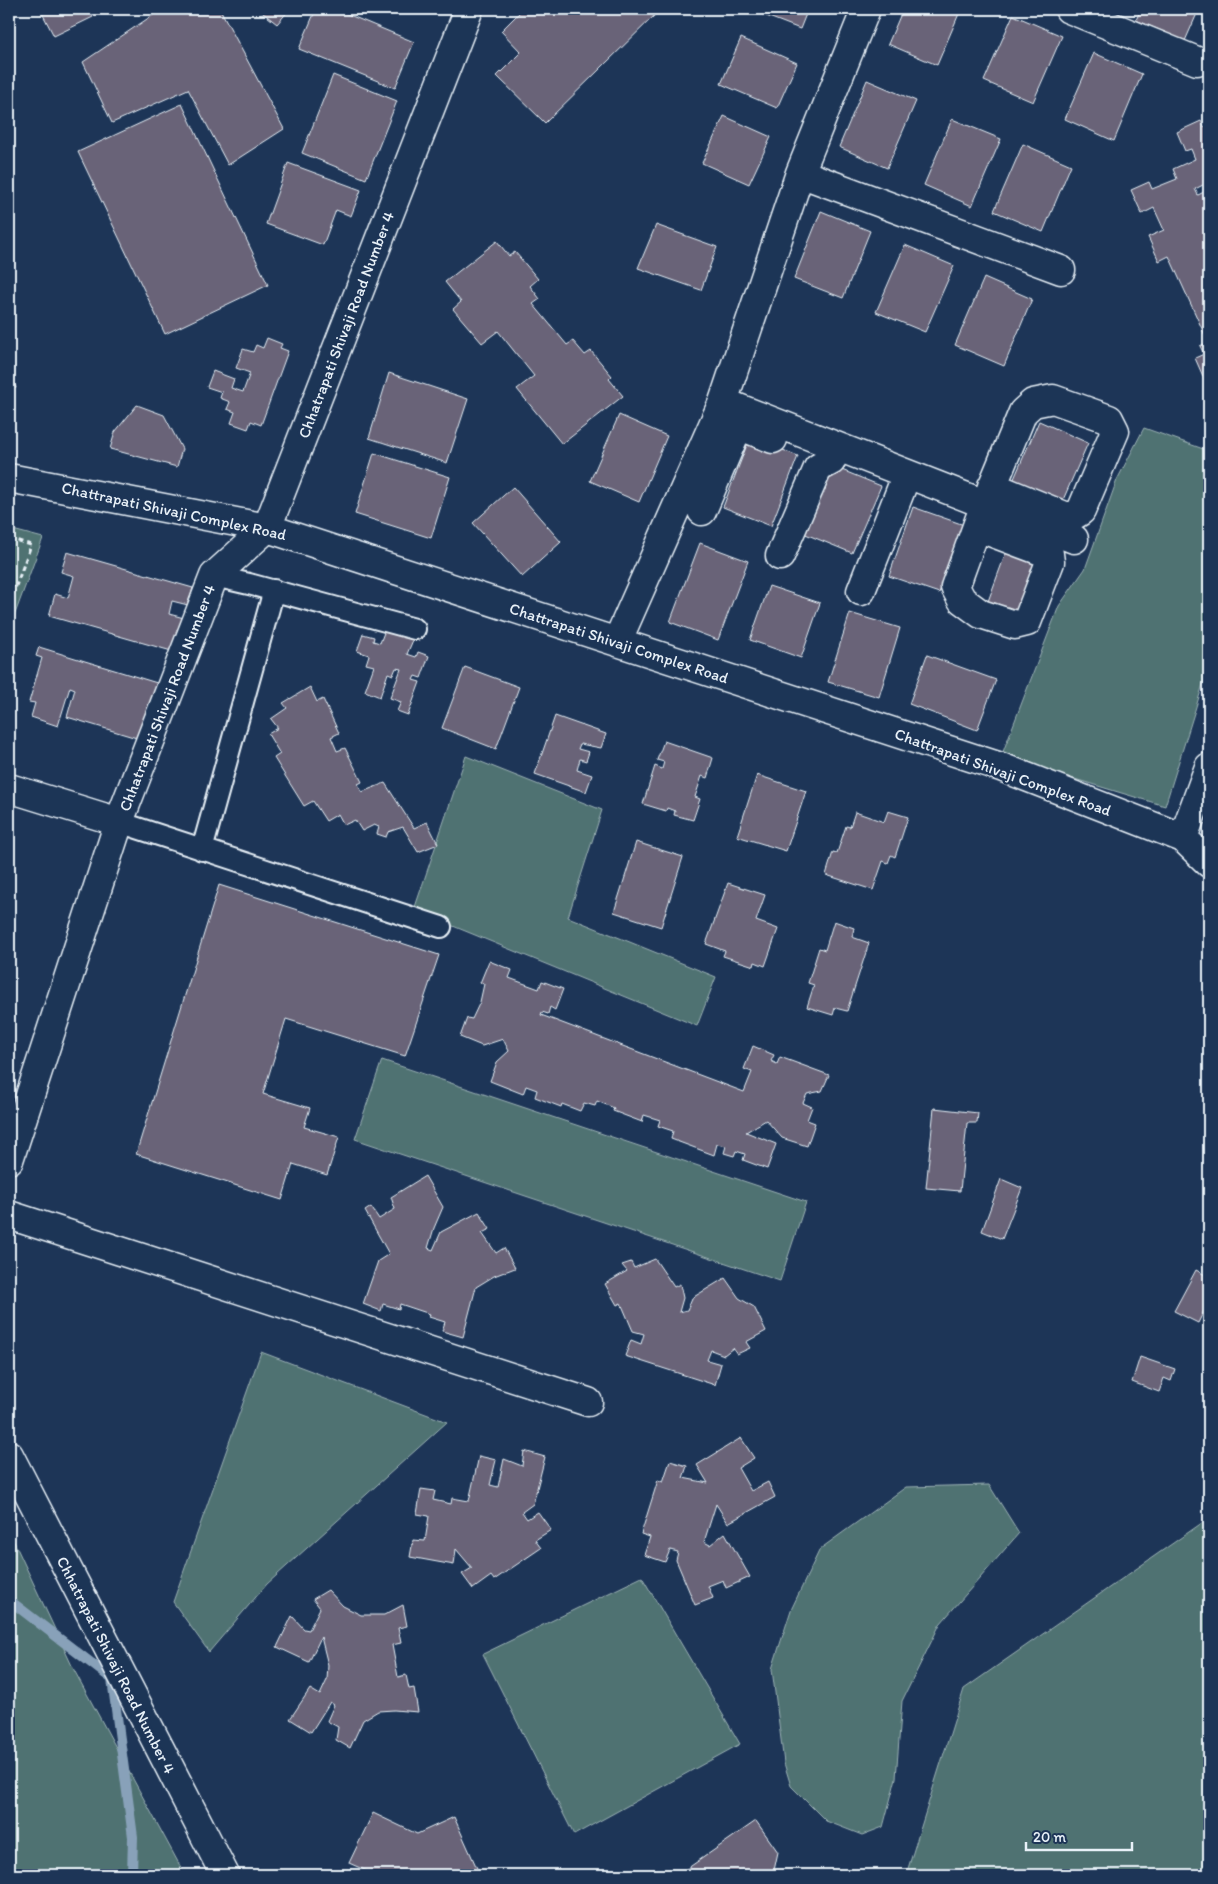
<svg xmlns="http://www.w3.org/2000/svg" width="1218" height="1884" viewBox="0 0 1218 1884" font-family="Itim,sans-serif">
<rect width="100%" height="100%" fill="#1d3557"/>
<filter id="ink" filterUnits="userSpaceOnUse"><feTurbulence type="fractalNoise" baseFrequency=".02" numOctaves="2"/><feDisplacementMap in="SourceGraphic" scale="10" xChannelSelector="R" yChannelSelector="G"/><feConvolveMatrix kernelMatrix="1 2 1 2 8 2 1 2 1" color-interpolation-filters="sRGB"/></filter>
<g filter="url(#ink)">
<path fill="#4f7272" stroke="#9cb2b5" d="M 1144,428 L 1209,451 L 1209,665 L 1165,806 L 1001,757 L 1059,606 L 1085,569 L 1117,480 Z
M 9,529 L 43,538 L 9,630 Z
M 466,756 L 602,810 L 568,917 L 716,977 L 697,1026 L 414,910 Z
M 382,1060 L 806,1202 L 780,1281 L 355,1139 Z
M 261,1352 L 447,1422 L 267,1584 L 209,1652 L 173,1602 Z
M 989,1485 L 1019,1533 L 940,1624 L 902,1701 L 896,1778 L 883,1827 L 862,1835 L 826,1821 L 791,1786 L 784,1763 L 772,1669 L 791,1610 L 820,1549 L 906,1487 Z
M 1209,1518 L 1209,1875 L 906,1875 L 964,1689 Z
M 9,1531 L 74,1670 L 185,1875 L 9,1875 Z
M 642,1577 L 740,1744 L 574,1835 L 483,1654 Z"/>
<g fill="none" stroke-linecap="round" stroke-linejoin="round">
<path stroke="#88a1b9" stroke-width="10" d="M 9,1600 L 112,1679 L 133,1837 L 132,1875"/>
</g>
<path fill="#696478" stroke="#e8f1f8" d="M 40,9 L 89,9 L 93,17 L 54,36 Z
M 162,9 L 220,9 L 284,129 L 228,165 L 188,89 L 112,123 L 83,62 Z
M 258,9 L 290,9 L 277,24 Z
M 316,9 L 335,9 L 414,42 L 395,88 L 299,49 Z
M 519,9 L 659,9 L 660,10 L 545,123 L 497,76 L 521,52 L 501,31 L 521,11 Z
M 748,9 L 808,9 L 800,29 Z
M 903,9 L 961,9 L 937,65 L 888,44 Z
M 1141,9 L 1199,9 L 1185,41 L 1136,20 Z
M 1013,15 L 1062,36 L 1033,102 L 984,81 Z
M 741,38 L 797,63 L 777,108 L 721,84 Z
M 1094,53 L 1142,74 L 1114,141 L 1065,119 Z
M 333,75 L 397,101 L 366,179 L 302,153 Z
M 867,80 L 916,101 L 887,168 L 839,147 Z
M 182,104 L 268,285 L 165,334 L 78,152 Z
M 724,116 L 771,137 L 749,184 L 702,163 Z
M 952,119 L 1001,139 L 972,206 L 924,185 Z
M 1201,121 L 1204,127 L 1209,125 L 1209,182 L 1195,189 L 1198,195 L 1204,192 L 1209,203 L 1209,214 L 1204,217 L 1207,222 L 1209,221 L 1209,381 L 1206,383 L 1195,358 L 1204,354 L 1200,346 L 1208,342 L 1169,256 L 1159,261 L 1148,237 L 1164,230 L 1154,208 L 1142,214 L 1131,190 L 1149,182 L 1152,189 L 1177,179 L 1173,169 L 1195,159 L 1191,149 L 1185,151 L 1177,132 Z
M 1023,144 L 1071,165 L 1043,232 L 994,211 Z
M 288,163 L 361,190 L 351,216 L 336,210 L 323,245 L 266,224 Z
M 821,211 L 870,231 L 843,298 L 794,279 Z
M 656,225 L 717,247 L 701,290 L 638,268 Z
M 497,241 L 509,256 L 515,252 L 538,279 L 530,286 L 540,299 L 533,304 L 567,345 L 573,341 L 585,355 L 591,351 L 612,376 L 609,379 L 623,396 L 562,444 L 517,389 L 534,376 L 498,331 L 482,343 L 453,309 L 461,302 L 445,282 Z
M 905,245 L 954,266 L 925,332 L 876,312 Z
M 984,278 L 1032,299 L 1004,366 L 955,345 Z
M 267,338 L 282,344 L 280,348 L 288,351 L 261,425 L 251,421 L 248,429 L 231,423 L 235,412 L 227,409 L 230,402 L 220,398 L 222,392 L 207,387 L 213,371 L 234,379 L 231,388 L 243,392 L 250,373 L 236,368 L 243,349 L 253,352 L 256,345 L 263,348 Z
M 9,372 L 16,388 L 9,391 Z
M 389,373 L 468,399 L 447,463 L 369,438 Z
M 137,405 L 164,415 L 182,449 L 177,467 L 110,449 L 115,432 Z
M 619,415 L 667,436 L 639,502 L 590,481 Z
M 1039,421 L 1088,443 L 1059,509 L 1010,488 Z
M 750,437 L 798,456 L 771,526 L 723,507 Z
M 374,453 L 450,477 L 431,538 L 355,514 Z
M 832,466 L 881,486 L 852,553 L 803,533 Z
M 513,487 L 561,542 L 522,577 L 473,523 Z
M 913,507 L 964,525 L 939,593 L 889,576 Z
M 700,543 L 748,561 L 718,640 L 670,622 Z
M 1008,547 L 1041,563 L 1020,619 L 987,604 Z
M 67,552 L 193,588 L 188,605 L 172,601 L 169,614 L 184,618 L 175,652 L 49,616 L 55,594 L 68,598 L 74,576 L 61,572 Z
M 769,586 L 820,603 L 801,658 L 750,640 Z
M 850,613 L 900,628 L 879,697 L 828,682 Z
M 385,630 L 413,640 L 407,654 L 416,657 L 418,652 L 429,656 L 421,678 L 415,676 L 413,680 L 420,682 L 408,715 L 397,711 L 401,702 L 390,698 L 401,669 L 396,668 L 393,675 L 388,673 L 380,697 L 365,691 L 374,666 L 366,664 L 369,655 L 357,651 L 363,634 L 374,637 L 373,641 L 380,643 Z
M 39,647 L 157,683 L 140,739 L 67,717 L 75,689 L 70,687 L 58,726 L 31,717 L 35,703 L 29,702 L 42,658 L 36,656 Z
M 927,655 L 996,680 L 977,730 L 909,704 Z
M 465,667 L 519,687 L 496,749 L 442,728 Z
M 310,687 L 317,702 L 323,699 L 339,733 L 331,737 L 337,751 L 345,748 L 362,782 L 358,784 L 362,792 L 385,783 L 414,828 L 427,822 L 438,844 L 418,852 L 403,827 L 388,832 L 386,837 L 377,834 L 379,827 L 374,825 L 362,831 L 355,820 L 344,825 L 338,814 L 326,821 L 313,801 L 304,806 L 274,758 L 280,754 L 268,734 L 278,728 L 271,719 L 287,708 L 283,703 Z
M 555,716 L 606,734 L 601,748 L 580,744 L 578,749 L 589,752 L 586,761 L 580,759 L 577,770 L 592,775 L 586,792 L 535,774 Z
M 664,741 L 713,758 L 707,778 L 702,776 L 695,797 L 700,799 L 693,820 L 674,815 L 675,811 L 667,808 L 666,811 L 643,804 L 655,766 L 662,769 L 664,762 L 657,760 Z
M 757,775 L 806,791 L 786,851 L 737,836 Z
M 888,811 L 908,817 L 895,857 L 891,855 L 888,863 L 883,861 L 873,890 L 826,875 L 833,852 L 837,853 L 846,826 L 850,827 L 855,812 L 884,822 Z
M 1209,828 L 1209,844 L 1204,842 Z
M 636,842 L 683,857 L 661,927 L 614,912 Z
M 728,883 L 765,895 L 756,921 L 778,929 L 765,966 L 755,962 L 754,966 L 723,956 L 725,951 L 706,944 Z
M 219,885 L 439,955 L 405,1056 L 286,1019 L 263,1094 L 310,1108 L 304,1127 L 339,1137 L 327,1175 L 293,1164 L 282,1200 L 136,1154 Z
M 834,921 L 854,928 L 852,937 L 869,943 L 847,1011 L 835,1008 L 833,1015 L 807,1007 L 814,985 L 808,983 L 819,948 L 825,950 Z
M 489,961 L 512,970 L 509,978 L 539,989 L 542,981 L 563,989 L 555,1010 L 550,1007 L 548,1014 L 542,1012 L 541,1015 L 744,1092 L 752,1072 L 744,1069 L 753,1046 L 774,1055 L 771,1061 L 777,1064 L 780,1057 L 829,1075 L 822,1091 L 807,1094 L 803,1103 L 812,1107 L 807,1120 L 815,1123 L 807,1146 L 782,1138 L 766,1120 L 746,1132 L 776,1144 L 767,1169 L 743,1160 L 745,1154 L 736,1151 L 734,1156 L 724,1153 L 726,1146 L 717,1144 L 714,1155 L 671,1139 L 673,1131 L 658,1126 L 660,1120 L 644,1115 L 642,1122 L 613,1111 L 614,1108 L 597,1101 L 595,1106 L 584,1103 L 580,1111 L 562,1104 L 561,1107 L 535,1097 L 537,1090 L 526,1086 L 523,1094 L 490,1081 L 497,1062 L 509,1051 L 503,1039 L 482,1046 L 460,1037 L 467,1018 L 472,1019 L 480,1002 L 484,984 L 480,983 Z
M 934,1108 L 978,1113 L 977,1123 L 967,1123 L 960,1191 L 926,1188 Z
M 425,1176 L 443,1207 L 434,1228 L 428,1248 L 433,1250 L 441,1232 L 479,1212 L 490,1229 L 482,1233 L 496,1253 L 504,1248 L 515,1268 L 494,1276 L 476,1287 L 463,1337 L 442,1331 L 445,1322 L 429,1317 L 430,1314 L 400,1304 L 399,1309 L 383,1304 L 381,1311 L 363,1304 L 378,1261 L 389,1254 L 365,1211 L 371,1207 L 379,1219 L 395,1209 L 391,1197 Z
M 1001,1179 L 1022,1188 L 1002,1239 L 982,1231 Z
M 655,1259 L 674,1287 L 680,1284 L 683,1298 L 679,1312 L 687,1310 L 692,1298 L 725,1278 L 739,1298 L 754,1307 L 766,1331 L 746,1342 L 750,1348 L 737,1354 L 733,1348 L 724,1355 L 711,1350 L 707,1360 L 721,1364 L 715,1385 L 625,1356 L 631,1340 L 641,1344 L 644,1334 L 633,1331 L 621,1303 L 617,1305 L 605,1284 L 627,1271 L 622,1265 L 631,1262 L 634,1268 Z
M 1196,1270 L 1209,1277 L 1209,1301 L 1198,1323 L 1174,1311 Z
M 1140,1357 L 1175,1369 L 1171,1381 L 1164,1378 L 1159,1392 L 1132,1382 Z
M 741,1438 L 754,1458 L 738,1468 L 751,1491 L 768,1482 L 775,1497 L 728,1523 L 716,1504 L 704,1542 L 710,1545 L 725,1533 L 750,1577 L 726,1588 L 723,1580 L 708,1586 L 713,1598 L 695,1605 L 676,1560 L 678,1552 L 670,1550 L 665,1562 L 644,1555 L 650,1537 L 641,1534 L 658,1480 L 663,1482 L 670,1461 L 687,1466 L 683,1478 L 708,1483 L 697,1465 Z
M 524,1451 L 545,1457 L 533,1504 L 522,1512 L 527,1519 L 538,1512 L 551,1530 L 535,1540 L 541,1548 L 494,1580 L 491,1576 L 473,1589 L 462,1574 L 472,1568 L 456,1549 L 454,1565 L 410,1557 L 413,1540 L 425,1541 L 429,1516 L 417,1514 L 421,1489 L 435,1491 L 433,1500 L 451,1504 L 452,1498 L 469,1501 L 479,1456 L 496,1460 L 490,1485 L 498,1487 L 504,1459 L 522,1466 Z
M 328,1590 L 343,1606 L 361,1615 L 384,1615 L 403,1605 L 407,1626 L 398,1628 L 401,1643 L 392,1645 L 398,1677 L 406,1675 L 409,1689 L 414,1688 L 418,1712 L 394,1710 L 378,1711 L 363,1720 L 350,1748 L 336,1740 L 338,1727 L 327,1721 L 334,1705 L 330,1702 L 311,1732 L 290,1719 L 310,1689 L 320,1695 L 327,1680 L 328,1665 L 321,1637 L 309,1662 L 277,1647 L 292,1616 L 304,1629 L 309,1630 L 320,1608 L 313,1599 Z
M 373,1813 L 417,1834 L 454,1817 L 480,1875 L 376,1875 L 349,1863 Z
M 756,1821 L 778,1852 L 773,1875 L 678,1875 Z"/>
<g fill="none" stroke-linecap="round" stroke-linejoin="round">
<g stroke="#e8f1f8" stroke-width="24">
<path id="service" d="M 214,576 L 249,584 L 415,629
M 119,822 L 441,927
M 202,850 L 274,590"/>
</g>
<g stroke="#e8f1f8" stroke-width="31">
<path id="minor" d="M 1069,9 L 1197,61
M 800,173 L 1061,270
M 723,402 L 1074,539
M 9,478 L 267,528 L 1001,767 L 1183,838 L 1209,863
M 702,511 L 737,429 L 743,427 L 773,439
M 977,527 L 1049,554 L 1050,562 L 1027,622 L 1015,625 L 981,614 L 962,600 L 955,587 L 985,504 L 1023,412 L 1033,403 L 1053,399 L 1109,419 L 1115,431 L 1081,511 L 1073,516 L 1065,516 L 992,486
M 780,556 L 818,468 L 831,461 L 836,446
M 861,591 L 907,474
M 617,642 L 723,402 L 800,173 L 866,9
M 9,788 L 119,822
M 1183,838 L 1209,767
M 9,1160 L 119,822 L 214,576 L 267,528 L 469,9
M 9,1215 L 588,1402
M 9,1455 L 225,1875"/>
</g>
<path stroke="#e8f1f8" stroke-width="3" stroke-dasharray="5 4" stroke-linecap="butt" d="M 9,538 L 31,545 L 9,605"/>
<use href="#service" stroke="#1d3557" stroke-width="20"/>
<use href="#minor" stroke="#1d3557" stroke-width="28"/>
</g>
</g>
<g text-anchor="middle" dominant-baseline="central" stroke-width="4.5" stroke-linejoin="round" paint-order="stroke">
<g font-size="16" fill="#e8f1f8" stroke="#1d3557">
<text transform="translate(346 325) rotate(-69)">Chhatrapati Shivaji Road Number 4</text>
<text transform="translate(174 511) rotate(12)">Chattrapati Shivaji Complex Road</text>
<text transform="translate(619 643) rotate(18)">Chattrapati Shivaji Complex Road</text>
<text transform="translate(167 698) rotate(-69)">Chhatrapati Shivaji Road Number 4</text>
<text transform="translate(1003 772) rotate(20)">Chattrapati Shivaji Complex Road</text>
<text transform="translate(116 1665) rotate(63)">Chhatrapati Shivaji Road Number 4</text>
</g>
</g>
<rect width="1218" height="1884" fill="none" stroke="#1d3557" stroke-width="30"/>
<rect x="15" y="15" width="1188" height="1854" fill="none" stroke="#e8f1f8" stroke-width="2" filter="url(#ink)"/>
<path d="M1026 1842v8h106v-8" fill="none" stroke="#e8f1f8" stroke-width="2.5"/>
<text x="1033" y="1842" font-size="15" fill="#e8f1f8" stroke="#1d3557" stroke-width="4" paint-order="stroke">20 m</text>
</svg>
